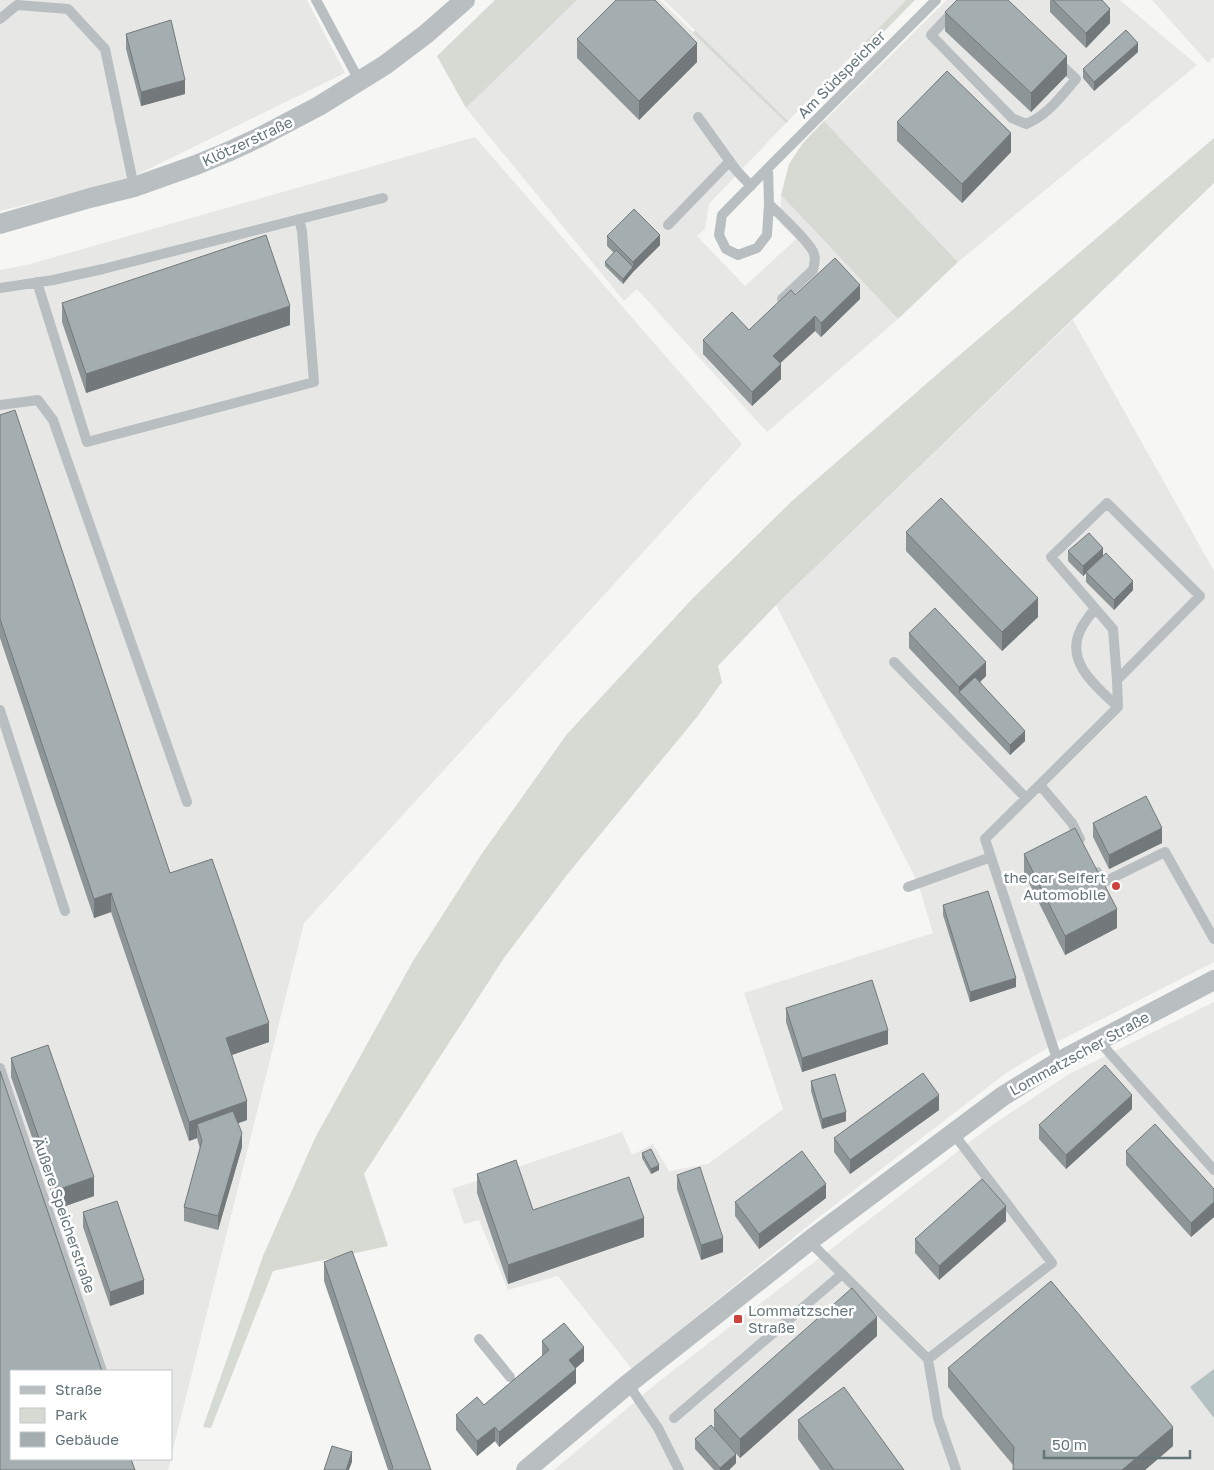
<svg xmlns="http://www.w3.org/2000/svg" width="1214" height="1470" viewBox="0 0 1214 1470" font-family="'Golos Text',sans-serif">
<rect width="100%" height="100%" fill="#f6f6f4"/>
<path fill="#e7e7e6" d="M 0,0 L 307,0 L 345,73 L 126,180 L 0,211 Z
M 577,0 L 660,0 L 786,123 L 709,204 L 705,229 L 697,236 L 745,286 L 796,239 L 780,223 L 781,195 L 898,319 L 767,432 L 637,289 L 624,301 L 466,108 Z
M 664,0 L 906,0 L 788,121 Z
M 947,0 L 1120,0 L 1197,65 L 958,262 L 824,121 Z
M 1152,0 L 1214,0 L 1214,57 L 1208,63 Z
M 475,137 L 742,444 L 304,923 L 171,1457 L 171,1371 L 11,1371 L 11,1459 L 171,1459 L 168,1470 L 0,1470 L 0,270 L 27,265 Z
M 1073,320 L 1214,571 L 1214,962 L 1061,1040 L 1006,1073 L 814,1221 L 632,1369 L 558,1276 L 508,1290 L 479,1220 L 464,1224 L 452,1189 L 622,1132 L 632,1155 L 653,1144 L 669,1171 L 708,1164 L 783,1109 L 744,993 L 933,933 L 918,883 L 776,605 Z
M 1214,1002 L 1214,1470 L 554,1470 L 657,1383 L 992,1125 L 1069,1074 Z"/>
<path fill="#d7dad3" d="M 495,0 L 577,0 L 466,108 L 437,56 Z
M 906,0 L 915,0 L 866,50 L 861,46 Z
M 695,30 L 788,121 L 786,123 L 693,33 Z
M 824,121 L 958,262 L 898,319 L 781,195 L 789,164 L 803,143 Z
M 1214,138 L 1214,183 L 776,605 L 718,666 L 722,682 L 697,717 L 566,876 L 504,958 L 364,1174 L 388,1246 L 273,1271 L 211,1428 L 203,1427 L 263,1256 L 315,1138 L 413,961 L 483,852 L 567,734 L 694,597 L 793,500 L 949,364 Z"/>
<path fill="#b3c1c2" d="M 1214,1369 L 1214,1418 L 1190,1387 Z"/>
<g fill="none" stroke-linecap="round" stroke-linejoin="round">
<path stroke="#b9bfc1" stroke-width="10" d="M 316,0 L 360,82
M 964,0 L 931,35 L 1012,118 L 1026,124 C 1047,116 1061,96 1076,79 L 1058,62
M 0,19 L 17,5 L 68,9 L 105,49 L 134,187
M 698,117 L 736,170 L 751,186
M 768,168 L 769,204 L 767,235 L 757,248 L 738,255 L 726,249 L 719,235 L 722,215 L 768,168 L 936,0
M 769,204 C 779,214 811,243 814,254 C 816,259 814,265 813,270 L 782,299
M 668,225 L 730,161
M 37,282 L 87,442 L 314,382 L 302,231 L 299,219
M 0,288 L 53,280 L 103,269 L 383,198
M 0,405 L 38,400 L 53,420 L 187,802
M 1095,608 C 1090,616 1083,623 1080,631 C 1065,663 1098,688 1118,707
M 894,662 L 1026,798
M 0,710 L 65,911
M 1040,785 L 1072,823 L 1080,839
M 1097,872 L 1102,883 L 1165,852 L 1214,939
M 908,887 L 991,857
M 1098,1040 L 1214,1170
M 1058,1062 L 985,839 L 1118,707 L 1117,680 L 1200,596 L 1107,503 L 1051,557 L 1113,629 L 1117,680
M 0,1068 L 102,1371
M 809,1241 L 928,1359 L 1052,1263 L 953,1133
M 479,1339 L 510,1377
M 928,1359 L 938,1418 L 956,1470
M 628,1384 L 658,1428 L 679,1470
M 674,1418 L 842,1274"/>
<path stroke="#b9bfc1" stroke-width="20" d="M 0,224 L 90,198 L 134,187 L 196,165 L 230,151 L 260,137 L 319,106 L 385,65 L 426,34 L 465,0
M 526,1470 L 628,1384 L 809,1241 L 1003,1096 L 1058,1062 L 1214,980"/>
</g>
<path fill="#8d9596" d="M 1050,0 L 1102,0 L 1110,23 L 1086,48 L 1050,12 Z
M 945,12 L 1067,75 L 1031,112 L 945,31 Z
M 126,34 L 185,94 L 141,106 L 126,49 Z
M 577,39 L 697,62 L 639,120 L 577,58 Z
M 1138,52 L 1094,91 L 1083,78 L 1083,69 Z
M 897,122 L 1011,152 L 962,203 L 897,141 Z
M 607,236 L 660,245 L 633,272 L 623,284 L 605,266 L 605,262 L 614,253 L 607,246 Z
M 795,295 L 860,299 L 821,337 L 815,331 L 780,363 L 781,379 L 752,406 L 703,354 L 703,340 L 749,330 Z
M 62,303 L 290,325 L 86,393 L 62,322 Z
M 0,415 L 170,873 L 269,1042 L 232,1055 L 247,1120 L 238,1123 L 242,1147 L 218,1230 L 184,1221 L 184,1207 L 200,1149 L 197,1138 L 189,1141 L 111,912 L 94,918 L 0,638 Z
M 906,532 L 1038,617 L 1002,651 L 906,551 Z
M 1068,551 L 1103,556 L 1133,590 L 1114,610 L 1086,582 L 1086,573 L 1083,576 L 1068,561 Z
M 909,633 L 986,676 L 980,682 L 1025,741 L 1010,755 L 909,648 Z
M 1093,823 L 1162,843 L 1109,869 L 1093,837 Z
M 1024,854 L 1117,928 L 1065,955 L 1024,873 Z
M 943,905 L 1016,987 L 970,1002 L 943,915 Z
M 786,1008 L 888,1044 L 802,1072 L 786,1022 Z
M 11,1058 L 94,1196 L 57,1209 L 11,1077 Z
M 811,1081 L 846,1121 L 822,1129 L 811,1091 Z
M 1132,1109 L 1066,1169 L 1039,1139 L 1039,1125 Z
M 939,1110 L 850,1174 L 834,1152 L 834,1138 Z
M 1126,1151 L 1214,1189 L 1214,1217 L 1191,1237 L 1126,1165 Z
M 642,1153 L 659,1170 L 651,1174 L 642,1158 Z
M 477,1174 L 533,1210 L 644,1237 L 508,1284 L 477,1193 Z
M 677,1175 L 723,1252 L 701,1260 L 677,1189 Z
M 826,1198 L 759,1249 L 735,1216 L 735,1202 Z
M 83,1212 L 144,1294 L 110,1306 L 83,1227 Z
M 1006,1221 L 939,1280 L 915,1253 L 915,1239 Z
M 324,1262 L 431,1470 L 388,1470 L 324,1281 Z
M 877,1336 L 740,1458 L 721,1437 L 736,1463 L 729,1470 L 714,1470 L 695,1449 L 695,1439 L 714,1429 L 714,1410 Z
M 542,1341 L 584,1361 L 576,1368 L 576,1383 L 499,1447 L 495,1441 L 477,1456 L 456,1430 L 456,1415 L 484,1405 L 542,1356 Z
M 948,1368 L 1173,1446 L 1145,1470 L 1013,1470 L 1013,1465 L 948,1387 Z
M 798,1420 L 904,1470 L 820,1470 L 798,1439 Z"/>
<path fill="#73797a" d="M 1110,9 L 1110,23 L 1086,48 L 1086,33 Z
M 697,43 L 697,62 L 639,120 L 639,101 Z
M 1138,43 L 1138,52 L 1094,91 L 1094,82 Z
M 1067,56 L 1067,75 L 1031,112 L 1031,93 Z
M 185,80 L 185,94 L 141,106 L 141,92 Z
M 1011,133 L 1011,152 L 962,203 L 962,184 Z
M 660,235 L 660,245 L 633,272 L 623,284 L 623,279 L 633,267 L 633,262 Z
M 860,285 L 860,299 L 821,337 L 821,323 Z
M 290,306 L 290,325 L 86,393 L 86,374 Z
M 815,316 L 815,331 L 773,370 L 773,356 Z
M 781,364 L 781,379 L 752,406 L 752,392 Z
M 1103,548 L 1103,558 L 1083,576 L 1083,566 Z
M 1133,581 L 1133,590 L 1114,610 L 1114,600 Z
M 1038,598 L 1038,617 L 1002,651 L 1002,632 Z
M 986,662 L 986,676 L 964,697 L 959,692 L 959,687 Z
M 1025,731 L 1025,741 L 1010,755 L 1010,745 Z
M 1162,828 L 1162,843 L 1109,869 L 1109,855 Z
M 111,893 L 111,912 L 94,918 L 94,899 Z
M 1117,909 L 1117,928 L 1065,955 L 1065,936 Z
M 1016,978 L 1016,987 L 970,1002 L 970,992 Z
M 269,1023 L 269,1042 L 226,1057 L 226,1038 Z
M 888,1030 L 888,1044 L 802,1072 L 802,1058 Z
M 939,1095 L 939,1110 L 850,1174 L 850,1160 Z
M 1132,1095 L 1132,1109 L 1066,1169 L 1066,1155 Z
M 247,1101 L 247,1120 L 201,1137 L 197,1124 L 197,1138 L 189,1141 L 189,1122 Z
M 846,1112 L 846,1121 L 822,1129 L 822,1119 Z
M 242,1133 L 242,1147 L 218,1230 L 218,1216 Z
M 659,1165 L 659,1170 L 651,1174 L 651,1169 Z
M 94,1177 L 94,1196 L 57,1209 L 57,1190 Z
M 826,1184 L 826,1198 L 759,1249 L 759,1234 Z
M 1214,1202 L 1214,1217 L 1191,1237 L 1191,1223 Z
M 1006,1206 L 1006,1221 L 939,1280 L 939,1266 Z
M 644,1218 L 644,1237 L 508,1284 L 508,1265 Z
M 723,1238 L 723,1252 L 701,1260 L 701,1245 Z
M 144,1280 L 144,1294 L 110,1306 L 110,1292 Z
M 877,1317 L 877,1336 L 740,1458 L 740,1439 Z
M 584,1347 L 584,1361 L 569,1374 L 569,1360 Z
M 576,1369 L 576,1383 L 499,1447 L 499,1432 Z
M 495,1427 L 495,1441 L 477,1456 L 477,1441 Z
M 1173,1427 L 1173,1446 L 1145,1470 L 1122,1470 Z
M 352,1452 L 352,1462 L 349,1470 L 346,1470 Z
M 736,1454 L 736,1463 L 729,1470 L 720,1470 L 720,1468 Z"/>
<path fill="#a4adaf" stroke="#73797a" d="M 616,0 L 655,0 L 697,43 L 639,101 L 577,39 Z
M 957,0 L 1008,0 L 1067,56 L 1031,93 L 945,12 Z
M 1053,0 L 1102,0 L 1110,9 L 1086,33 Z
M 171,20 L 185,80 L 141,92 L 126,34 Z
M 1126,30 L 1138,43 L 1094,82 L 1083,69 Z
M 947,71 L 1011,133 L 962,184 L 897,122 Z
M 634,209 L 660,235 L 633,262 L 607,236 Z
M 266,235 L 290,306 L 86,374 L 62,303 Z
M 616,250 L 633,267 L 623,279 L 605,262 Z
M 835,258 L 860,285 L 821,323 L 815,316 L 773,356 L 781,364 L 752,392 L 703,340 L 732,312 L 749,330 L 791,290 L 795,295 Z
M 15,410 L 170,873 L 212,859 L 269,1023 L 226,1038 L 247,1101 L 189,1122 L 111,893 L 94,899 L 0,619 L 0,415 Z
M 941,498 L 1038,598 L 1002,632 L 906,532 Z
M 1089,533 L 1103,548 L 1083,566 L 1068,551 Z
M 1106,553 L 1133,581 L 1114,600 L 1086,572 Z
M 935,608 L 986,662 L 959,687 L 909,633 Z
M 975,677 L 1025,731 L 1010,745 L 959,692 Z
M 1146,796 L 1162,828 L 1109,855 L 1093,823 Z
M 1075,828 L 1117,909 L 1065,936 L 1024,854 Z
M 988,891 L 1016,978 L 970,992 L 943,905 Z
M 872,980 L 888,1030 L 802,1058 L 786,1008 Z
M 48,1045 L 94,1177 L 57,1190 L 11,1058 Z
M 1105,1065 L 1132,1095 L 1066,1155 L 1039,1125 Z
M 0,1071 L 102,1371 L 11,1371 L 11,1459 L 131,1459 L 135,1470 L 0,1470 Z
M 923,1073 L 939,1095 L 850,1160 L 834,1138 Z
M 835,1074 L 846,1112 L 822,1119 L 811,1081 Z
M 233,1111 L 242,1133 L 218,1216 L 184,1207 L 202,1141 L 197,1124 Z
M 1155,1124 L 1214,1189 L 1214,1202 L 1191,1223 L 1126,1151 Z
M 651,1149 L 659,1165 L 651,1169 L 642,1153 Z
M 802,1151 L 826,1184 L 759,1234 L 735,1202 Z
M 516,1160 L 533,1210 L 629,1177 L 644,1218 L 508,1265 L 477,1174 Z
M 700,1167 L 723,1238 L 701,1245 L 677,1175 Z
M 982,1179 L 1006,1206 L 939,1266 L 915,1239 Z
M 117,1201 L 144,1280 L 110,1292 L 83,1212 Z
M 352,1251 L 431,1470 L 391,1470 L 393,1468 L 324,1262 Z
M 1051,1281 L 1173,1427 L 1122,1470 L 1013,1470 L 1014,1447 L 948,1368 Z
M 852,1288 L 877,1317 L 740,1439 L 714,1410 Z
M 564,1323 L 584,1347 L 569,1360 L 576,1369 L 499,1432 L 495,1427 L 477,1441 L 456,1415 L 477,1397 L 484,1405 L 549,1350 L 542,1341 Z
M 844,1387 L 904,1470 L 834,1470 L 798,1420 Z
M 711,1425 L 736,1454 L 720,1468 L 695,1439 Z
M 332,1446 L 352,1452 L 346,1470 L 324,1470 Z"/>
<g fill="#cc433e" stroke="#fff" stroke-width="2">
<circle cx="1116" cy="886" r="5"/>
<rect x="733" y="1314" width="10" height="10" rx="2.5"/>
</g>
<g text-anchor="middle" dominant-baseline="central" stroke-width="5" stroke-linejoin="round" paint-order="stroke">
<g font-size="15" fill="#65767a" stroke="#fff">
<text transform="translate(841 74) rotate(-45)">Am Südspeicher</text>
<text transform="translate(247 141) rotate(-25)">Klötzerstraße</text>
<text transform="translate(1079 1053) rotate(-29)">Lommatzscher Straße</text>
<text transform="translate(65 1215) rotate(71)">Äußere Speicherstraße</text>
</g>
<g font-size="15" fill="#65767a" stroke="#fff" text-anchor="end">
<text x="1106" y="877">the car Seifert<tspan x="1106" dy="17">Automobile</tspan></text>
<text x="748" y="1310" text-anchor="start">Lommatzscher<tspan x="748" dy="17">Straße</tspan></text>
</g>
</g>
<rect x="10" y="1370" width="162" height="90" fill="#ffffff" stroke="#c1c8ca"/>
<rect x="20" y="1386" width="25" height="8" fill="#b9bfc1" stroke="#c1c8ca"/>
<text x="55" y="1395" font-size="15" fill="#65767a">Straße</text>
<rect x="20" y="1408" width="25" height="15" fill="#d7dad3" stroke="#c1c8ca"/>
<text x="55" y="1420" font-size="15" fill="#65767a">Park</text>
<rect x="20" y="1432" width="25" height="15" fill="#a4adaf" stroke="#c1c8ca"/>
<text x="55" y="1445" font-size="15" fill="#65767a">Gebäude</text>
<path d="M1044 1450v8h146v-8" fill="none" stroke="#65767a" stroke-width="2.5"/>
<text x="1052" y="1450" font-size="15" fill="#65767a" stroke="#ffffff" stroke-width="4" paint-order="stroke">50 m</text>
</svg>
